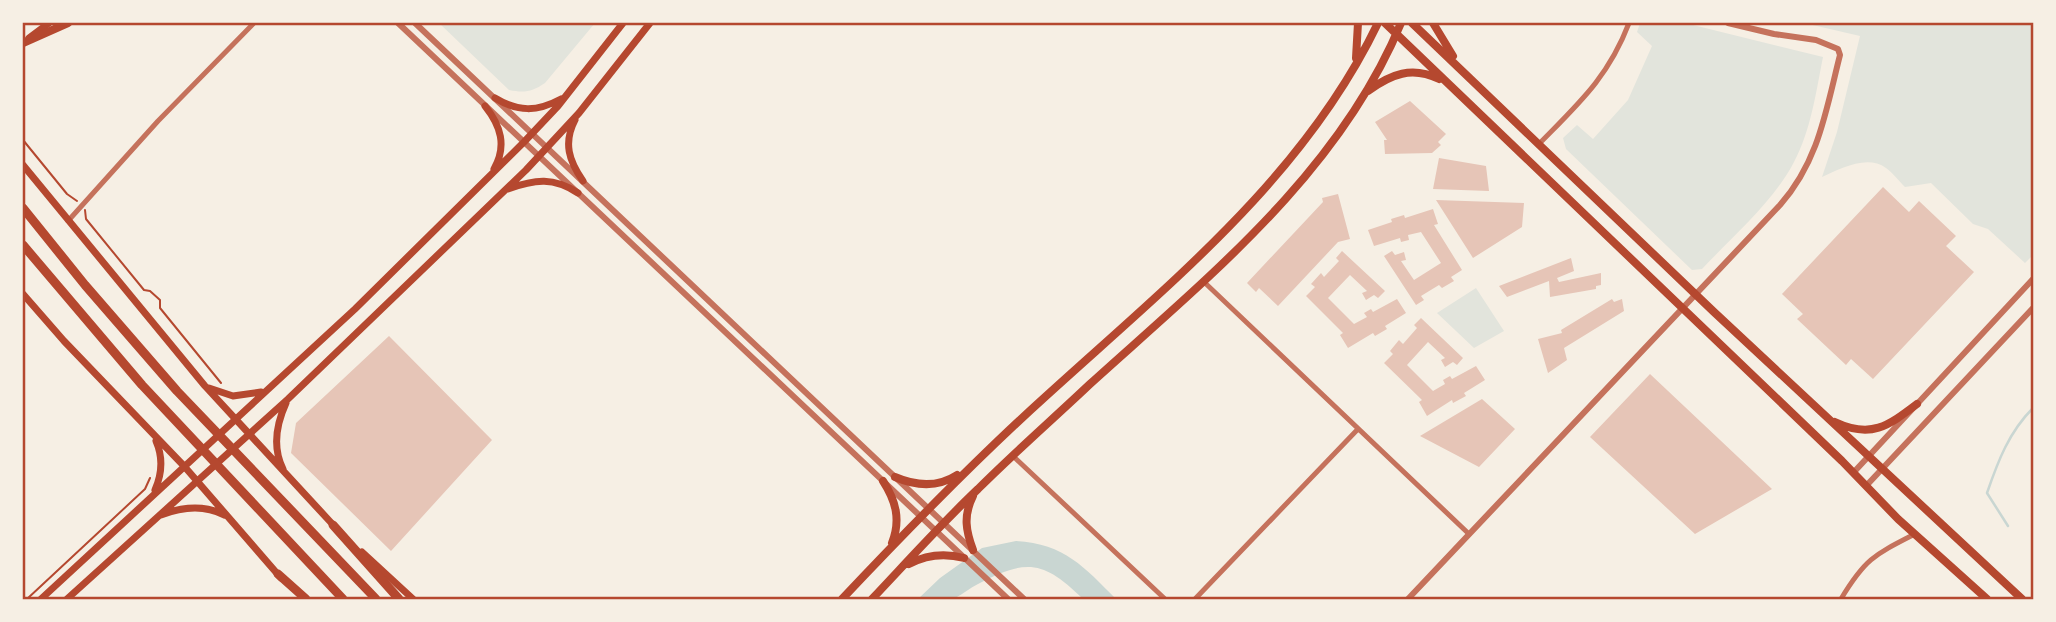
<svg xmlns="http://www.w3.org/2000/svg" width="2056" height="622" viewBox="0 0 2056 622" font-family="Rubik,sans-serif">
<rect width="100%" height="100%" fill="#f6efe4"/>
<path fill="#e2e4dc" d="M 439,23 L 595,23 L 545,83 C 532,92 524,93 509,90 Z
M 1640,23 L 1685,23 L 1823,57 C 1816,92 1811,130 1794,162 C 1774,201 1732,237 1702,269 L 1692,270 L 1566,149 L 1563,138 L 1577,125 L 1593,139 L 1628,100 L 1652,46 L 1637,32 Z
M 1804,23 L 2033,23 L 2033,255 L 2025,263 L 1988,229 L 1973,224 L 1931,183 L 1905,187 C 1899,181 1893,173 1886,168 C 1867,154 1840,169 1822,177 L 1837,132 L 1860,36 Z
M 1476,288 L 1504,331 L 1474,348 L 1437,313 Z"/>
<path fill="#c9d6d2" d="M 1016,541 C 1065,544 1084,567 1116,599 L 1083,599 C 1044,561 1027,558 978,584 C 970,588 963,594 955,598 C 945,602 929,599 918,599 L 940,578 L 982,548 Z"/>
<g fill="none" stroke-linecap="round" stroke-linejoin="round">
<path stroke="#c9d6d2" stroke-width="2.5" d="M 2008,526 L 1987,493 C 1998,461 2009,432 2033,408"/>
</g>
<path fill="#e6c5b7" d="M 1410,101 L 1446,134 L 1438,142 L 1441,145 L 1432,153 L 1385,154 L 1384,140 L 1387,140 L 1375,122 Z
M 1439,158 L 1486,166 L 1489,191 L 1433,189 Z
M 1883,187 L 1909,212 L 1919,201 L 1956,236 L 1946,246 L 1974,272 L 1873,379 L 1851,359 L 1846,365 L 1797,319 L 1803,314 L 1782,294 Z
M 1338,194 L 1350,239 L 1338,242 L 1278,306 L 1259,288 L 1256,292 L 1247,283 L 1323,202 L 1322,198 Z
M 1436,200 L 1524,203 L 1522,227 L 1473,258 Z
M 1433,209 L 1438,224 L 1434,225 L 1462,270 L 1451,277 L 1454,281 L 1442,288 L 1439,285 L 1421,296 L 1424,300 L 1416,305 L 1384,256 L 1392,251 L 1395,255 L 1404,252 L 1406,260 L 1401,261 L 1414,280 L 1441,263 L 1421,232 L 1408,235 L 1409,240 L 1401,242 L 1400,238 L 1374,246 L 1368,230 L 1392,222 L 1391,219 L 1404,215 L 1405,218 Z
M 1342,251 L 1385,291 L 1378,298 L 1374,295 L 1366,300 L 1362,293 L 1367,291 L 1350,275 L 1328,298 L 1354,324 L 1367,317 L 1364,313 L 1371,309 L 1373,312 L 1397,299 L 1406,313 L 1385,326 L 1387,329 L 1375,336 L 1373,333 L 1348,348 L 1340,335 L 1343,333 L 1306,296 L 1315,287 L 1311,284 L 1321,273 L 1324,277 L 1339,261 L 1336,258 Z
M 1571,258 L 1574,271 L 1557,278 L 1559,282 L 1601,273 L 1601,285 L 1596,286 L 1596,289 L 1550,297 L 1549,281 L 1507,297 L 1499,286 Z
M 1612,299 L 1614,302 L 1622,299 L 1624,311 L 1564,348 L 1567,360 L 1548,373 L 1538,339 L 1562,333 L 1561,330 Z
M 1421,318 L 1463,358 L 1457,365 L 1453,362 L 1445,367 L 1441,360 L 1445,358 L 1428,342 L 1407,365 L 1433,391 L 1445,384 L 1443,380 L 1450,376 L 1452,379 L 1476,366 L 1485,380 L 1464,393 L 1466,396 L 1453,403 L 1452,400 L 1427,416 L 1419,402 L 1422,400 L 1384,363 L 1393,354 L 1390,351 L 1399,340 L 1403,344 L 1417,328 L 1414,325 Z
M 389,336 L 492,440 L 391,551 L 291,453 L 296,423 Z
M 1650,374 L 1772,489 L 1695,534 L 1590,437 Z
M 1482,399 L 1515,429 L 1479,467 L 1420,436 Z"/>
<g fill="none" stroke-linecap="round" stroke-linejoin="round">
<path stroke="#b5482f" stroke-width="2" d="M 23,140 L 67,194 L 77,201
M 85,210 L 86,219 L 144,290 L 150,291 L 160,300 L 160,308 L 221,383
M 27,599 L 145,489 L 150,478"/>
<path stroke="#c5725c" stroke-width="5" d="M 1538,145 C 1578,104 1608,78 1629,23
M 68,221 L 158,121 L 254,23
M 1203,281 L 1469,534
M 1013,456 L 1165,599
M 1195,599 L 1358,429
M 1841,599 C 1865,559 1874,555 1915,534"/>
<path stroke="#c5725c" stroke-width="6" d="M 398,23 L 1008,599
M 415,23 L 1024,599
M 1854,472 L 2033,279
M 1866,486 L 2033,308
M 1408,599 L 1780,205 C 1819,161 1826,110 1840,55 L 1838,49 L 1816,40 L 1774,34 L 1728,23"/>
<path stroke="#b5482f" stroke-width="7" d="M 29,38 L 49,23
M 495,98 C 518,112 537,112 561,99
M 485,106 C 501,126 507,146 494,169
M 575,120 C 563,143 569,161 583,181
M 23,165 L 205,386 L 336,528
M 508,189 C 535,179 554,177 578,193
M 23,294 L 64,341 L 184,466 L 281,578
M 209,388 L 233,396 L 261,392
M 283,469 C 272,447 276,425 286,403
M 155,490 C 162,474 163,457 156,441
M 161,515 C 182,507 203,504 224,515
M 362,552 L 413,599
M 41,599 L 355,309 L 524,142 L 558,106 L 623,23
M 67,599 L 288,399 L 526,170 L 579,113 L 650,23"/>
<path stroke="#b5482f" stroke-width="8" d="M 1385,23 L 1842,461 L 1898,519 L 1987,599
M 1412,23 L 1714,312 L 2022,599
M 1433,23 L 1453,56
M 23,43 L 68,23
M 1356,58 L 1358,23
M 1368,91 C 1391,74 1412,66 1439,79
M 1835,422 C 1871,439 1888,426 1917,404
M 895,477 C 916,486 937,488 957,475
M 883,481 C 896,501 901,520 892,543
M 973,550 C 966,531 963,516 973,496
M 909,564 C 926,555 945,553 964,558
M 842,599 C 908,529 974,461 1045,397 C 1169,284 1304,177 1378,23
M 872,599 C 907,562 941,524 978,489 C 1014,453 1053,419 1090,384 C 1207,278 1339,173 1401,23"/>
<path stroke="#b5482f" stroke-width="9" d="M 23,208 L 85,285 L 177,391 L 376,599
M 23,245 L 142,385 L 343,599
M 333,525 L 399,599
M 278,574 L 306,599"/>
</g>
<rect width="2056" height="622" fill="none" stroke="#f6efe4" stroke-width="49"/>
<rect x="24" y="24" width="2008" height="574" fill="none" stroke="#b5482f" stroke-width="2.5"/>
</svg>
